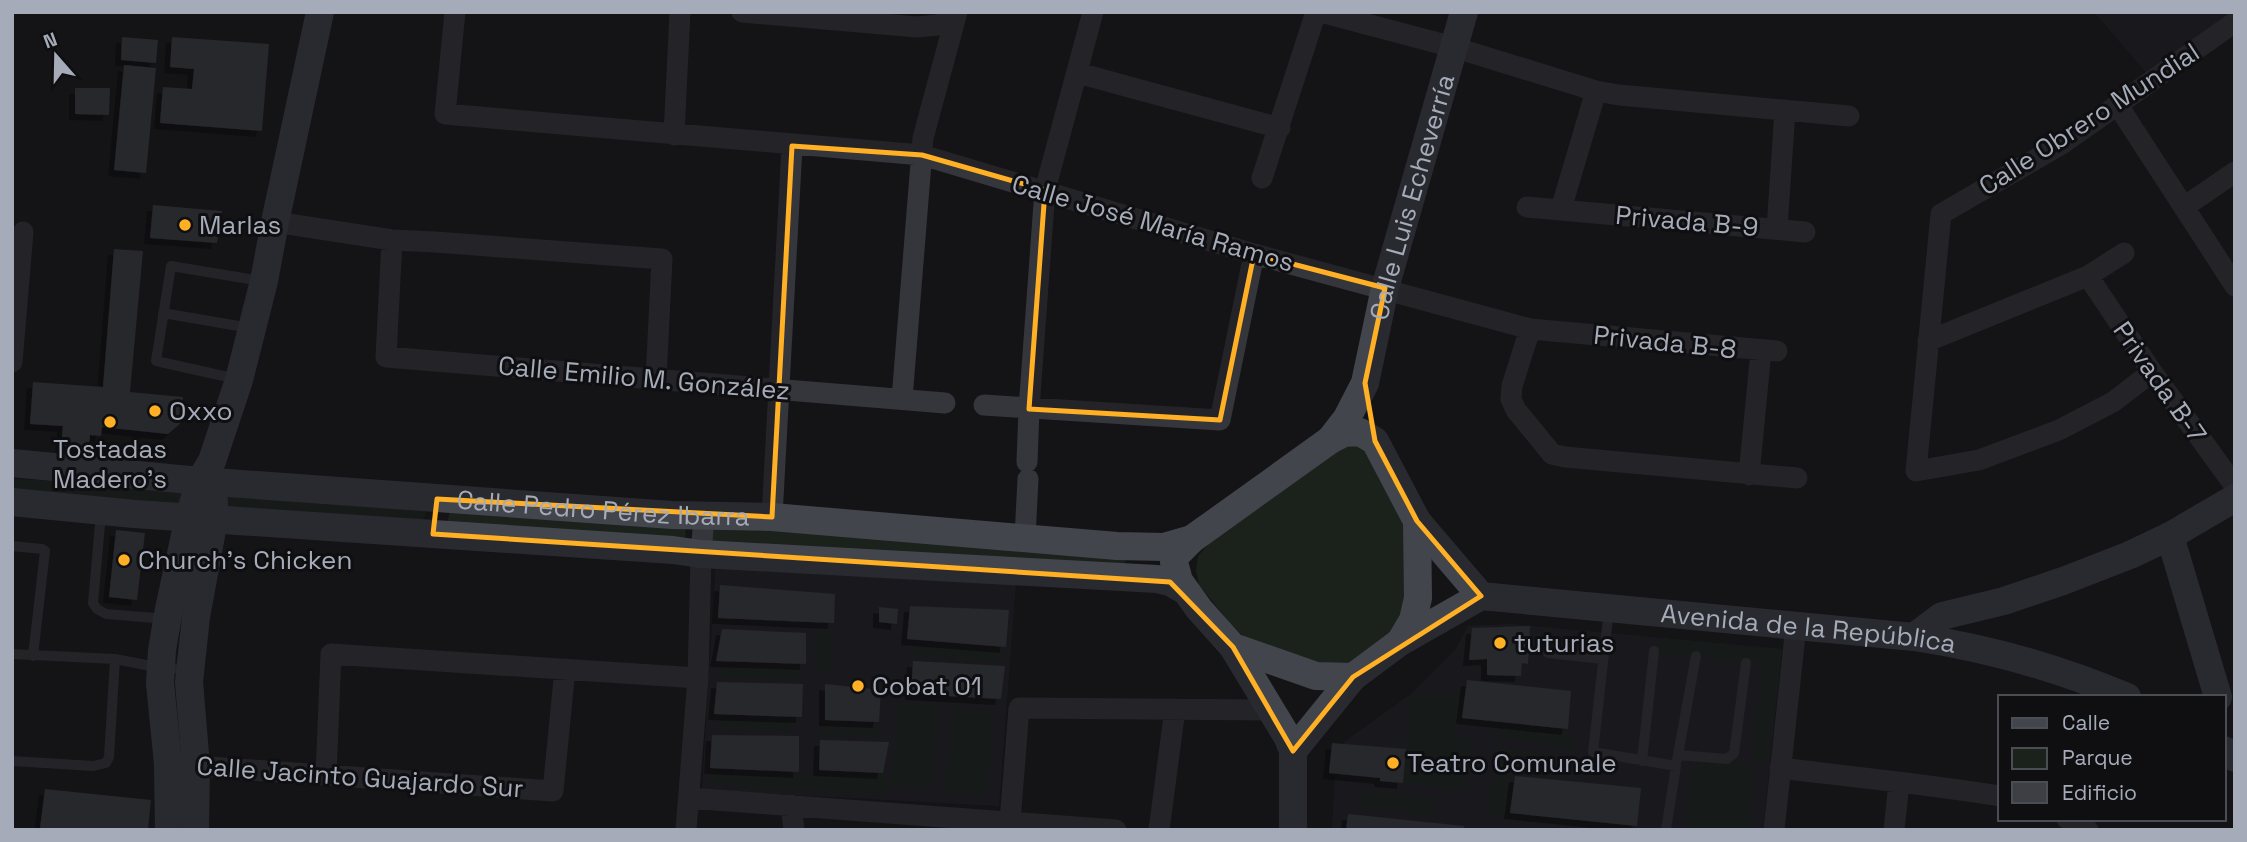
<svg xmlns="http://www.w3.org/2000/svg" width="2247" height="842" viewBox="0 0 2247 842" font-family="'Space Grotesk',sans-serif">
<defs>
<filter id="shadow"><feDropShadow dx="-6" dy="6" stdDeviation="0" flood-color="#0009"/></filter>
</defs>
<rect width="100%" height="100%" fill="#141417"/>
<path fill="#202024" d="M 2094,12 L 2235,12 L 2148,75 Z
M 716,559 L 1016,583 L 999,806 L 702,790 Z
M 1510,624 L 1782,649 L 1763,830 L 1332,830 L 1335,775 L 1344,742 L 1411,694 L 1455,650 L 1468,626 Z"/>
<path fill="#1a221b" d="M 1363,436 L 1402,504 L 1413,560 L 1399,633 L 1336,673 L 1246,639 L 1231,624 L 1199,585 L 1196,570 L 1198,556 L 1211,541 L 1332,443 Z
M 12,479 L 187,487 L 182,513 L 12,496 Z
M 227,490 L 428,504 L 423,523 L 225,512 Z
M 451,507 L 686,523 L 685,545 L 446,527 Z
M 714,525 L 1126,559 L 1123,567 L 711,545 Z
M 815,631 L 832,631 L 832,673 L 815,673 Z
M 1659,638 L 1782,649 L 1769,764 L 1751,760 L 1763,663 L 1658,655 Z
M 913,646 L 1001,651 L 1001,662 L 913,656 Z
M 720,668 L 800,669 L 799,679 L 718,677 Z
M 1411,694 L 1461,696 L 1452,738 L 1472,739 L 1466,790 L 1403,783 Z
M 896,704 L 939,705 L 932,787 L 892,786 Z
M 952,707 L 995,710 L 987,796 L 944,792 Z
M 718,719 L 795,721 L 791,731 L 717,730 Z
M 821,723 L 879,728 L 880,737 L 818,734 Z
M 1501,726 L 1574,732 L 1572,749 L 1553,748 L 1540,742 L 1500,738 Z
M 1496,746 L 1562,756 L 1559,777 L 1513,772 L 1506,816 L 1486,813 Z
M 1692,759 L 1755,766 L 1749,830 L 1685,830 Z
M 710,773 L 888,774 L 887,795 L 710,785 Z
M 1362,791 L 1435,799 L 1433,816 L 1359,808 Z"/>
<path fill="#3e3f44" filter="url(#shadow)" d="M 122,37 L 158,40 L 156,63 L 121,60 Z
M 172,37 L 269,44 L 262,131 L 160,123 L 163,87 L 192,89 L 194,69 L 170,67 Z
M 124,65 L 156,68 L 146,173 L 114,170 Z
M 75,88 L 110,88 L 109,115 L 75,114 Z
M 153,205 L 222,211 L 217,243 L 150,238 Z
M 114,249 L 143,251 L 130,392 L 183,397 L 180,424 L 168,434 L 102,427 L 101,436 L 90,435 L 89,448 L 61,446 L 63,426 L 30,424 L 33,382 L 103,387 Z
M 116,530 L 145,533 L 137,600 L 109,597 Z
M 720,585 L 835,594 L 834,623 L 718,618 Z
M 910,606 L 1009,610 L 1006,647 L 907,639 Z
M 879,607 L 898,609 L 897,624 L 879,622 Z
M 1530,626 L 1528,664 L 1522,663 L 1521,676 L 1487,675 L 1487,659 L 1469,660 L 1472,628 Z
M 722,629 L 806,633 L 806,664 L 716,661 Z
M 913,661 L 1005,666 L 1001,699 L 911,694 Z
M 1467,680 L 1571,691 L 1568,729 L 1462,718 Z
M 717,682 L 803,684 L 802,717 L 714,714 Z
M 825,684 L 881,690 L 879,722 L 825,720 Z
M 712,735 L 799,736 L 799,772 L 710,768 Z
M 820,740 L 889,742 L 883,773 L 819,770 Z
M 1332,743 L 1406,749 L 1403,783 L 1380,781 L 1380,778 L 1329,773 Z
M 1515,776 L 1641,788 L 1637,826 L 1510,813 Z
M 45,789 L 151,800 L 148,830 L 59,830 L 40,828 Z
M 1348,814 L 1464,826 L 1463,830 L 1346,830 Z"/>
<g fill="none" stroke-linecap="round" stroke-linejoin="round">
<path stroke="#35363c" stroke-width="10" d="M 163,313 L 250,328
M 237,379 L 156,361 L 171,266 L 261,281
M 101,513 L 93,603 L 97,609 L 106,614 L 167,619
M 12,546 L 42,549 L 45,551 L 33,656
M 1609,609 L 1593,752 L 1676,766 L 1666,830
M 1548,653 L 1603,659
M 12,654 L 115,659 L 161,668 L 190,669
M 1678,755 L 1727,759 L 1734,753 L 1746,663
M 1677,760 L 1696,656
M 12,761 L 93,766 L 106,763 L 109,757 L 115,659
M 1642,761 L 1654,651"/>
<path stroke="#35363c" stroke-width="21" d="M 455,12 L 445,114 L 922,155 L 1254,254 L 1530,329 L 1777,351
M 742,12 L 917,27 L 938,25 L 956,16
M 1321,12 L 1453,47 L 1596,91 L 1619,95 L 1849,116
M 1078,73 L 1280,128
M 2117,104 L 2235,286
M 674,135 L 680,12
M 1262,178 L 1316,12
M 1527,207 L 1805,232
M 2184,207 L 2235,172
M 1561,209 L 1596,91
M 275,222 L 392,240 L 435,242 L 662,259 L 656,379
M 1777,229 L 1785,110
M 392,240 L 386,357 L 945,403
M 2088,276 L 2152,372 L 2235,486
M 1530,329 L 1512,386 L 1511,399 L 1516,410 L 1552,454 L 1565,457 L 1797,478
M 1928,341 L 2088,276 L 2124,253
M 12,362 L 23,232
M 2152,372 L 2113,402 L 2059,430 L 1979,460 L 1916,471 L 1941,214 L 2062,144 L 2235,22
M 902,399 L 923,138 L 957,12
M 984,405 L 1220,420 L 1254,254
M 1027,462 L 1029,409 L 1045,190 L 1093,12
M 1749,475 L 1761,351
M 772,517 L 792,146
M 1025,537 L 1028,479
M 181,765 L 553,791 L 565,669
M 1780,768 C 1853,777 1927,784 2000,796
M 326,775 L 331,654 L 698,678
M 689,798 L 1116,830
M 791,805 L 794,830
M 2067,819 L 2088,830
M 1010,822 L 1019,708 L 1271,710
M 686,830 L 698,678 L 701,554 L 704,517
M 1159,830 L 1175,709
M 1774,830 L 1796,626
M 1894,830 L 1899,783"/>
<g stroke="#43454c" stroke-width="28">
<path id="s1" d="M 1330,440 L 1347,418 L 1365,383 L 1385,288 L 1464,12"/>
<path id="s2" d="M 12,463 L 200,481 L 672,515 L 772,517 L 1117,546 L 1164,547 L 1192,539"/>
<path d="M 12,502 L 134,514 L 673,550 L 701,554 L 1157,579 L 1170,582 L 1182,589"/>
<path d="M 1417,521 L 1481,596"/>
<path d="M 2170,536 L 2218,697"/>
<path id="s3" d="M 1481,596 L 1914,637 C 1987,648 2059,668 2127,697"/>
<path d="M 1914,637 L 1942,616 L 2004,601 L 2063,581 L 2130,555 L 2170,536 L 2235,498"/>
<path d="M 1233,647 L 1288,738 L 1293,751 L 1293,830"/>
<path d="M 1353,677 L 1316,676 L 1233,647 L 1199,609 L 1179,581 L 1174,562 L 1176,555 L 1192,539 L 1330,440 L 1344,433 L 1360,432 L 1375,441 L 1417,521 L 1418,598 L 1413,620 L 1400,642"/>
<path d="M 2224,750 L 2235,758"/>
<path d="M 1293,751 L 1353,677 L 1400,642 L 1481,596"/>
<path d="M 169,830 L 168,764 L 160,683 L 162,650 L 169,609 L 189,517 L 200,481 L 212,461 L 239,380 L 264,281 L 275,222 L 320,12"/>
<path d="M 195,830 L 196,766 L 189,682 L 196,617 L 214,519 L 214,502"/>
</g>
</g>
<path d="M0 0H2247V842H0ZM 792,146 L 922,155 L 1045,190 L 1029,409 L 1220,420 L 1254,254 L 1385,288 L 1365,383 L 1375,441 L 1417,521 L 1481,596 L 1353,677 L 1293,751 L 1233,647 L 1170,582 L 433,534 L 437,499 L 772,517 Z" fill="#141417" fill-opacity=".55" fill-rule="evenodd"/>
<path fill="none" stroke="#ffb024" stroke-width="5" stroke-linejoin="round" d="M 792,146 L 922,155 L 1045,190 L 1029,409 L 1220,420 L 1254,254 L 1385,288 L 1365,383 L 1375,441 L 1417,521 L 1481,596 L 1353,677 L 1293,751 L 1233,647 L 1170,582 L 433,534 L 437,499 L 772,517 Z"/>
<g fill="#ffb024" stroke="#0f0f12" stroke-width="2.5">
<circle cx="185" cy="225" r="7"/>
<circle cx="155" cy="411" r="7"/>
<circle cx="110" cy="422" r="7"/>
<circle cx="124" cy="560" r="7"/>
<circle cx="1500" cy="643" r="7"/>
<circle cx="858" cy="686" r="7"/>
<circle cx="1393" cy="763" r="7"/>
</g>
<g text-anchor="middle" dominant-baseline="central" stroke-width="6" stroke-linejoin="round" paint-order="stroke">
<g font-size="26" fill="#a5abb8" stroke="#0f0f12">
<text transform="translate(2089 119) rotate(-33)">Calle Obrero Mundial</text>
<text stroke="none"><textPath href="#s1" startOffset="259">Calle Luis Echeverría</textPath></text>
<text transform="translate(1687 221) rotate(5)">Privada B-9</text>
<text transform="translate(1153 223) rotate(16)">Calle José María Ramos</text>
<text transform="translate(1665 342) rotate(6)">Privada B-8</text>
<text transform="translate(644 378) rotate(5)">Calle Emilio M. González</text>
<text transform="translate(2160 382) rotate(55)">Privada B-7</text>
<text stroke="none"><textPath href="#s2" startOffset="593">Calle Pedro Pérez Ibarra</textPath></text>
<text stroke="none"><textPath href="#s3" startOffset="329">Avenida de la República</textPath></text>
<text transform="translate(360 777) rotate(4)">Calle Jacinto Guajardo Sur</text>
</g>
<g font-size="26" fill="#a5abb8" stroke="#0f0f12" text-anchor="start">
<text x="199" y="225">Marlas</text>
<text x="169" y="411">Oxxo</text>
<text x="110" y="449" text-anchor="middle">Tostadas<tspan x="110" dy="30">Madero's</tspan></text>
<text x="138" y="560">Church's Chicken</text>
<text x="1514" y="643">tuturias</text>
<text x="872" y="686">Cobat 01</text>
<text x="1407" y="763">Teatro Comunale</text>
</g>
</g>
<rect width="2247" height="842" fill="none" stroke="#a5abb8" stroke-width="28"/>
<rect x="1998" y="695" width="228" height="126" fill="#0f0f12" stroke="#4b4d54" stroke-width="2"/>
<rect x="2012" y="718" width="35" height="10" fill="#43454c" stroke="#4b4d54" stroke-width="2"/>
<text x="2062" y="730" font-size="21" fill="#a5abb8">Calle</text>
<rect x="2012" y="748" width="35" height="21" fill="#1a221b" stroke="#4b4d54" stroke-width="2"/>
<text x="2062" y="765" font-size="21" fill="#a5abb8">Parque</text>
<rect x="2012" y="782" width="35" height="21" fill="#3e3f44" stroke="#4b4d54" stroke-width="2"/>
<text x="2062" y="800" font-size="21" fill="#a5abb8">Edificio</text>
<g transform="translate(56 56) rotate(340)" stroke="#0f0f12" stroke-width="5" paint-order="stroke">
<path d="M0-5L12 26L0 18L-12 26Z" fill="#a5abb8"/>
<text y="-10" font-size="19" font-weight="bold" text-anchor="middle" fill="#a5abb8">N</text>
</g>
</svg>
